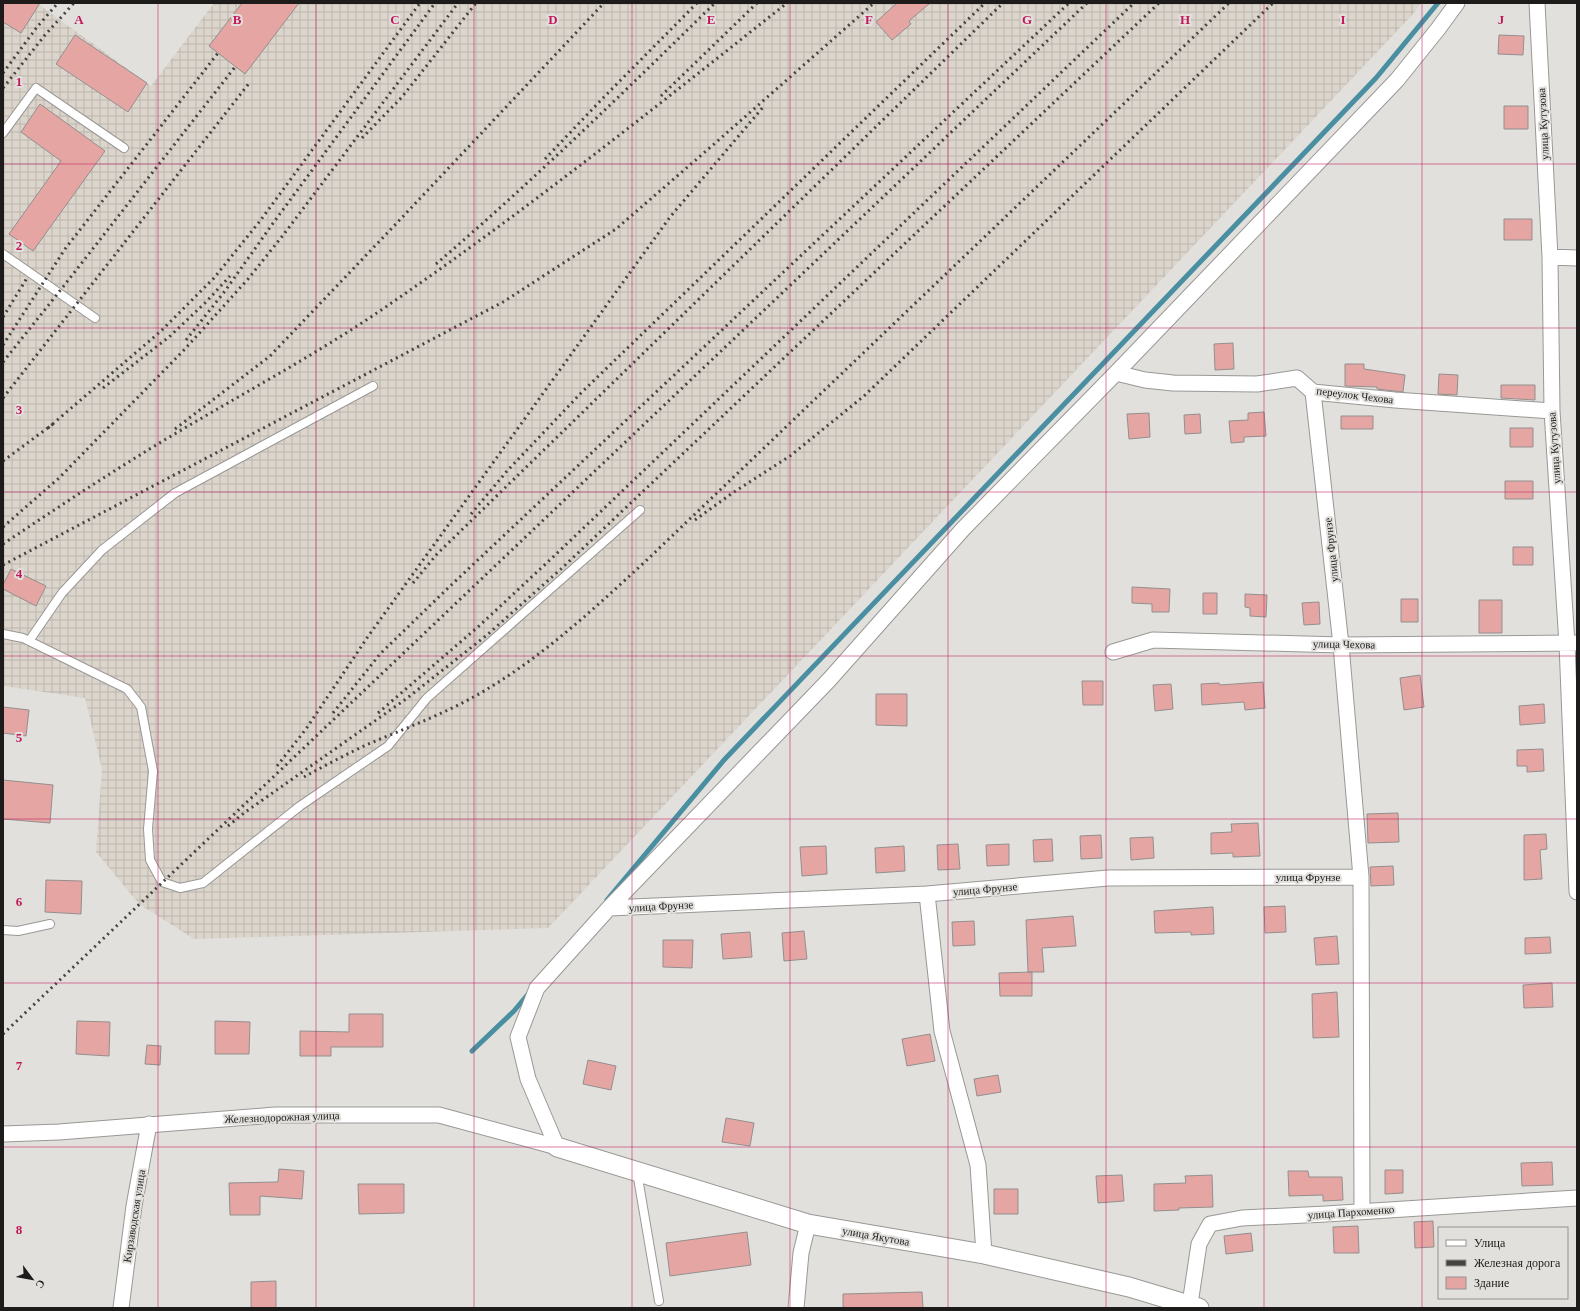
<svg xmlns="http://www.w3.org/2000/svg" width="1580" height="1311" viewBox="0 0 1580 1311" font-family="'Times New Roman',serif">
<defs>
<pattern id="industrial-grid" width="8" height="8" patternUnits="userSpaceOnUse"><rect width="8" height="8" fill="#dbd5cc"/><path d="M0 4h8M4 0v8" fill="none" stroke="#bcb6af"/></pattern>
</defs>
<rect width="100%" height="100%" fill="#e2e0dd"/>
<path fill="url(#industrial-grid)" d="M 3,3 L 37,3 L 151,86 L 214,3 L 1421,3 L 1414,13 L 548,928 L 194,939 L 139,904 L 96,852 L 102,769 L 85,698 L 3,686 Z"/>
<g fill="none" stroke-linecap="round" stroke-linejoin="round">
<path stroke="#498fa1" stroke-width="5" d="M 607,900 L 724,760 L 1376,78 L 1438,3
M 472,1051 L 514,1011 L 529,993"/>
</g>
<path fill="#e5a6a3" stroke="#928f8e" d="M 3,3 L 40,3 L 21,33 L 3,22 Z
M 242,3 L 299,3 L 245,74 L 209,46 Z
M 897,3 L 930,3 L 909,21 L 911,24 L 892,40 L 876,22 Z
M 75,35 L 147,83 L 128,112 L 56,64 Z
M 1499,35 L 1524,36 L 1523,55 L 1498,54 Z
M 40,104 L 105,151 L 33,251 L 9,234 L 61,161 L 21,132 Z
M 1504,106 L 1528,106 L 1528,129 L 1504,129 Z
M 1504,219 L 1532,219 L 1532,240 L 1504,240 Z
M 1233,343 L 1234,369 L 1215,370 L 1214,344 Z
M 1345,364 L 1364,364 L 1364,369 L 1405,375 L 1403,392 L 1377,389 L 1377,387 L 1345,386 Z
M 1439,374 L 1458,375 L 1457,395 L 1438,394 Z
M 1501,385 L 1535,385 L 1535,400 L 1501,398 Z
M 1264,412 L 1266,436 L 1244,437 L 1244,442 L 1231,443 L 1229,421 L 1248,420 L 1248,413 Z
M 1149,413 L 1150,437 L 1129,439 L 1127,414 Z
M 1200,414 L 1201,433 L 1185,434 L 1184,415 Z
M 1341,416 L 1373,416 L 1373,429 L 1341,429 Z
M 1510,428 L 1533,428 L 1533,447 L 1510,447 Z
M 1505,481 L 1533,481 L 1533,499 L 1505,499 Z
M 1513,547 L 1533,547 L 1533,565 L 1513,565 Z
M 11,569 L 46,586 L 36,606 L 3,589 L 3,585 Z
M 1132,587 L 1170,589 L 1169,612 L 1152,612 L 1152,604 L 1132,603 Z
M 1203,593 L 1217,593 L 1217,614 L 1203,614 Z
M 1245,594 L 1267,595 L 1266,617 L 1250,616 L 1250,608 L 1245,607 Z
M 1401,599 L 1418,599 L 1418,622 L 1401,622 Z
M 1479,600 L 1502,600 L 1502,633 L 1479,633 Z
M 1319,602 L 1320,624 L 1304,625 L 1302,603 Z
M 1420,675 L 1424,707 L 1404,710 L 1400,678 Z
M 1082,681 L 1103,681 L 1103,705 L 1083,705 Z
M 1263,682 L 1265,708 L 1245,710 L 1244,702 L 1202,705 L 1201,684 L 1219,683 L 1220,685 Z
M 1171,684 L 1173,709 L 1155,711 L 1153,685 Z
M 876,694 L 907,694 L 907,726 L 876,725 Z
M 1544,704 L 1545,723 L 1520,725 L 1519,706 Z
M 3,707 L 29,710 L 26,736 L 3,733 Z
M 1543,749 L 1544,771 L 1527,772 L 1527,766 L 1517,766 L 1517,750 Z
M 3,780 L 53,785 L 50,823 L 3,819 Z
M 1398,813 L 1399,842 L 1368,843 L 1367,814 Z
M 1258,823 L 1260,856 L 1233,857 L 1233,853 L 1211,854 L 1211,833 L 1232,832 L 1231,824 Z
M 1546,834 L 1547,849 L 1540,850 L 1542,879 L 1524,880 L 1524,835 Z
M 1101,835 L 1102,858 L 1081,859 L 1080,836 Z
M 1153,837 L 1154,858 L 1131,860 L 1130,838 Z
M 1052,839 L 1053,861 L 1034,862 L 1033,840 Z
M 958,844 L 960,869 L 938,870 L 937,845 Z
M 1009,844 L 1009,865 L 987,866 L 986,845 Z
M 826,846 L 827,874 L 802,876 L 800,847 Z
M 904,846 L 905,871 L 876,873 L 875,848 Z
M 1393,866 L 1394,885 L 1371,886 L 1370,867 Z
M 46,880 L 82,881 L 81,914 L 45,912 Z
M 1285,906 L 1286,932 L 1265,933 L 1264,907 Z
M 1213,907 L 1214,934 L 1191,935 L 1191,932 L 1155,933 L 1154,911 Z
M 1073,916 L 1076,946 L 1042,948 L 1044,972 L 1028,972 L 1026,920 Z
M 974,921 L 975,945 L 953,946 L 952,922 Z
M 804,931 L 807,959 L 784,961 L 782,933 Z
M 750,932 L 752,957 L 723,959 L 721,934 Z
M 1337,936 L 1339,964 L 1316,965 L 1314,938 Z
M 1550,937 L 1551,953 L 1525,954 L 1525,938 Z
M 663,940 L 693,940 L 692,968 L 663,967 Z
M 1032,972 L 1032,996 L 1000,996 L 999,973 Z
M 1552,983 L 1553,1007 L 1524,1008 L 1523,985 Z
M 1337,992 L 1339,1037 L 1313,1038 L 1312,994 Z
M 349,1014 L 383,1014 L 383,1047 L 331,1047 L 331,1056 L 300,1056 L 300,1031 L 349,1032 Z
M 77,1021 L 110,1022 L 109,1056 L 76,1054 Z
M 215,1021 L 250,1022 L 249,1054 L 215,1054 Z
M 930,1034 L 935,1061 L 907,1066 L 902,1039 Z
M 147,1045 L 161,1046 L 160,1065 L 145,1064 Z
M 588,1060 L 616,1066 L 611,1090 L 583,1084 Z
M 998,1075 L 1001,1092 L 977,1096 L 974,1079 Z
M 726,1118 L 754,1123 L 750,1146 L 722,1142 Z
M 1552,1162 L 1553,1185 L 1522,1186 L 1521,1163 Z
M 279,1169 L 304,1171 L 302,1199 L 260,1196 L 260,1215 L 230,1215 L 229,1183 L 278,1182 Z
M 1385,1170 L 1403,1170 L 1403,1193 L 1385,1194 Z
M 1288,1171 L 1308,1171 L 1309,1177 L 1342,1177 L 1343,1200 L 1323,1201 L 1323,1195 L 1289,1196 Z
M 1122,1175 L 1124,1201 L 1098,1203 L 1096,1176 Z
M 1212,1175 L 1213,1207 L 1179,1208 L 1179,1210 L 1154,1211 L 1154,1184 L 1186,1183 L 1185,1176 Z
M 358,1184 L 404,1184 L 404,1213 L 359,1214 Z
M 994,1189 L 1018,1189 L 1018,1214 L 994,1214 Z
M 1433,1221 L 1434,1247 L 1415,1248 L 1414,1222 Z
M 1358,1226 L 1359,1253 L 1334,1253 L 1333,1227 Z
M 747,1232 L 751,1265 L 670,1276 L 666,1243 Z
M 1251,1233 L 1253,1251 L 1226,1254 L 1224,1236 Z
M 276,1281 L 276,1308 L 251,1308 L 251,1282 Z
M 922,1292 L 923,1308 L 843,1308 L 843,1294 Z"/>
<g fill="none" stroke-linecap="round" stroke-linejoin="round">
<g stroke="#999895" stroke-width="10">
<path id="service" d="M 3,133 L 36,88 L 124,148
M 3,254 L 95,318
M 3,634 L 23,638 L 127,689 L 141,707 L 153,771 L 148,829 L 150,860 L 162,882 L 180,888 L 203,883 L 300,806 L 388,746 L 427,698 L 640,510
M 29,641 L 62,593 L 102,550 L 175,493 L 373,386
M 3,930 L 18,931 L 50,924
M 637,1172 L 659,1301"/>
</g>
<g stroke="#999895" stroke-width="17">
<path id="minor" d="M 1537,3 L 1550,257 L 1552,411 L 1567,644 L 1577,892
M 1550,257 L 1577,258
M 1116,373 L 1145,380 L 1173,383 L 1257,384 L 1297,378 L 1313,392 L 1395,400 L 1552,411
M 1313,392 L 1341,645 L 1361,877 L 1362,1211
M 1113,652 L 1153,640 L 1341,645 L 1576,643
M 927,894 L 942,1031 L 978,1165 L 984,1254
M 609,908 L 927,894 L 1108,878 L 1361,877
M 3,1134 L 59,1132 L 275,1115 L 439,1115 L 557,1147
M 557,1147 L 528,1079 L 518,1037 L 537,988 L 609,908 L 829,680 L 963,529 L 1116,373 L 1397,80 L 1438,29 L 1457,3
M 1190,1304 L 1199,1244 L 1210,1224 L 1242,1218 L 1326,1214 L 1577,1198
M 121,1308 L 134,1206 L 149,1124
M 796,1308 L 801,1253 L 808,1224"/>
</g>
<g stroke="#999895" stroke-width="21">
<path id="tertiary" d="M 557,1147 L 808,1224 L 984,1254 L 1129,1287 L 1199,1308"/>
</g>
<use href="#service" stroke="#fff" stroke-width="8"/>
<use href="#minor" stroke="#fff" stroke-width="15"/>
<use href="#tertiary" stroke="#fff" stroke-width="19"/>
<path stroke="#464443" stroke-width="3" stroke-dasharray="2 4" stroke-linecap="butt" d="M 3,73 L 37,27 L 58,3
M 3,88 L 45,35 L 74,3
M 661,96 L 757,3
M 362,138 L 402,97 L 476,3
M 545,159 L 604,97 L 697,3
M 436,264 C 533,181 624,92 715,3
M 3,317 L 27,278
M 186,340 L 225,291 L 271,226 L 435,3
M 3,345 L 65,249 L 218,53
M 3,362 L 59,292 L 235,67
M 103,388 L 169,337 L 206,302 L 230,276
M 3,398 L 250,82
M 48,428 L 161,331 L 214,278 L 260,221 L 420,3
M 175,429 L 270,356 L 394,226 L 604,3
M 3,461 L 53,424
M 471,514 L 507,471 L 582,392 L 985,3
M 695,520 L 731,494 L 790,456 L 864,396 L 1273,3
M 3,527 L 59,478 L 185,349 L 248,279 L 284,234 L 458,3
M 3,544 C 51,512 99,480 148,450 C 228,401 312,358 390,304 C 527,210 657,106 787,3
M 3,565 L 503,302 L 616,229 L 713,145 L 874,3
M 413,583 L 437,554 L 1003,3
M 333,713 L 380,654 L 446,590 L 1069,3
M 378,713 L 479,626 L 552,558 L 1134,3
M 277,766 L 306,729 L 369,635 L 670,217 L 764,106
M 304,777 C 324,766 345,755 366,745 C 406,728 447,713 484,691 C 545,655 597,606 649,558 L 1229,3
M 228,826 L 244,813 L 406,699 L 487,635 L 561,569 L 1159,3
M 3,1034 L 1087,3"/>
</g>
<path fill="none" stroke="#c2185b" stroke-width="1" stroke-opacity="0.55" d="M 158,3 L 158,1308M 316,3 L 316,1308M 474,3 L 474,1308M 632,3 L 632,1308M 790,3 L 790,1308M 948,3 L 948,1308M 1106,3 L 1106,1308M 1264,3 L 1264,1308M 1422,3 L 1422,1308M 3,164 L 1577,164M 3,328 L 1577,328M 3,492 L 1577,492M 3,656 L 1577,656M 3,819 L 1577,819M 3,983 L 1577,983M 3,1147 L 1577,1147"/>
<g text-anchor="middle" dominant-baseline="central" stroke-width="4" stroke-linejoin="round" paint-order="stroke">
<g font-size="11" fill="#1d1c1b" stroke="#e2e0dd">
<text transform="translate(1543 124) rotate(-93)">улица Кутузова</text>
<text transform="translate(1355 395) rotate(7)">переулок Чехова</text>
<text transform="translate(1554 448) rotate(-94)">улица Кутузова</text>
<text transform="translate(1331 550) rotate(-96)">улица Фрунзе</text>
<text transform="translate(1344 644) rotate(1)">улица Чехова</text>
<text x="1308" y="877">улица Фрунзе</text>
<text transform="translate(985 889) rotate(-5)">улица Фрунзе</text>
<text transform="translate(661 906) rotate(-3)">улица Фрунзе</text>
<text transform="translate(282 1117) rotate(-2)">Железнодорожная улица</text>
<text transform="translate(1351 1212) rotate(-4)">улица Пархоменко</text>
<text transform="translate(134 1216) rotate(-81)">Кирзаводская улица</text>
<text transform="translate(876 1236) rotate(10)">улица Якутова</text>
</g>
</g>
<g font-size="13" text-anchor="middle" font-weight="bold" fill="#c2185b" stroke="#e2e0dd" stroke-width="4" stroke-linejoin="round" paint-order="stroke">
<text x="79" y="24">A</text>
<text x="237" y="24">B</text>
<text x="395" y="24">C</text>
<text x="553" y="24">D</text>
<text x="711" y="24">E</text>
<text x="869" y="24">F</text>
<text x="1027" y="24">G</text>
<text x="1185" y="24">H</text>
<text x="1343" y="24">I</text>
<text x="1501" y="24">J</text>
<text x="19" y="86">1</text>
<text x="19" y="250">2</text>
<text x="19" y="414">3</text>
<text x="19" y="578">4</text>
<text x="19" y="742">5</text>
<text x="19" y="906">6</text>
<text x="19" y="1070">7</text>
<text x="19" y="1234">8</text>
</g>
<rect width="1580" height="1311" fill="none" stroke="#1d1c1b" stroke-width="8"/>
<rect x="1438" y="1227" width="130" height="72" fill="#e2e0dd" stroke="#93928f"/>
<rect x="1446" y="1240" width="20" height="6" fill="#ffffff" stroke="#93928f"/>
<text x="1474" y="1247" font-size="12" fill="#1d1c1b">Улица</text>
<rect x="1446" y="1260" width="20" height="6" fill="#464443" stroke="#93928f"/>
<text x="1474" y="1267" font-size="12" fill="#1d1c1b">Железная дорога</text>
<rect x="1446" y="1277" width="20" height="12" fill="#e5a6a3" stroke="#93928f"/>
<text x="1474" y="1287" font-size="12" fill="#1d1c1b">Здание</text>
<g transform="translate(32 1279) rotate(122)" stroke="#e2e0dd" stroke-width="3" paint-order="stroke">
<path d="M0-3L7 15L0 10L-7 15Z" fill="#1d1c1b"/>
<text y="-6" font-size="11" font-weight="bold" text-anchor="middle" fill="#1d1c1b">С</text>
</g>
</svg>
